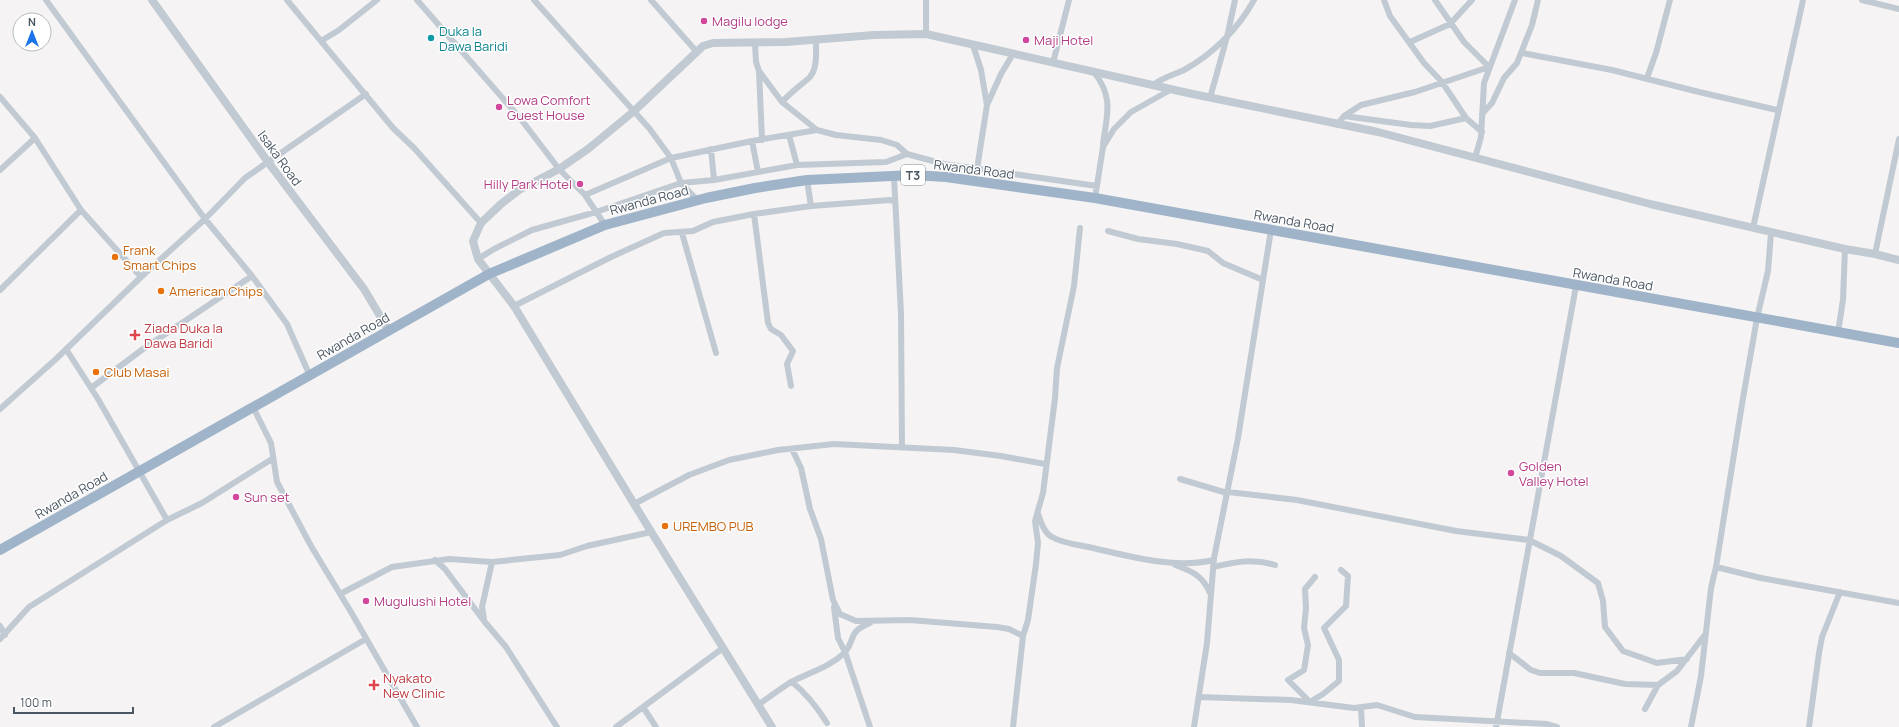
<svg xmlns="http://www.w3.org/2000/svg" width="1899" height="727" viewBox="0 0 1899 727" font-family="Manrope,sans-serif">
<rect width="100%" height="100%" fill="#f5f3f3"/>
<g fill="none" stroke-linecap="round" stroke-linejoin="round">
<path stroke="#c1cad2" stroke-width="6" d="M 46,0 L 205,219 L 252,276 L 287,324 L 310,376
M 287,0 L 393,128 L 414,148 L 481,223
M 417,0 L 520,118 L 559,169 L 585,195 L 605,225
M 534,0 L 649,128 L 671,158 L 681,183 L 697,200
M 651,0 L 696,51
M 926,0 L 926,34
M 1384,0 L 1390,16 L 1424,63 L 1442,82 L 1466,118 L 1482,132
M 1862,0 L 1899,9
M 816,40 C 816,51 818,71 808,79 C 798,87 791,92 782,102 L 817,130
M 321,41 L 339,30 L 377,0
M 1410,42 L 1450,24 L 1472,0
M 755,43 L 756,62 L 759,71 L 762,140
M 973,45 L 981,70 L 987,105 L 977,169
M 1522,53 L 1612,70 L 1699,92 L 1777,110
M 1053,63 L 1069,0
M 759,71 L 782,102
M 1094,72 C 1114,98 1107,114 1103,144
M 1647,78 L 1656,53 L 1670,0
M 1153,85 C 1162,78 1173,75 1184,70 C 1213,54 1238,29 1254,0
M 0,97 L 35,138 L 81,210 L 141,277
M 1210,98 L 1227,37 L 1235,0
M 987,105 L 1001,74 L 1013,54
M 1482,114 L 1492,103 L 1504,78 L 1517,63 L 1532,25 L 1538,0
M 1344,116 L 1411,125 L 1430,126 L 1466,118
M 1337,125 L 1344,116 L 1361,105 L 1415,92 L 1489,67 L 1464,42 L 1435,0
M 789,135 L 797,165
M 752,141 L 758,172
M 711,149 L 714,180
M 1475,158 L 1481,137 L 1484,83 L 1515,0
M 0,170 L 35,138
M 894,176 L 901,314 L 902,448
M 807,180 L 811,206
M 585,195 L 671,158 L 752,141 L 817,130 L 836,135 L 881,140 L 897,145 L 907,154 L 944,164 L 1097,186
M 1095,198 L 1103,147 L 1114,129 L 1131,112 L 1172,89
M 754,214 L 768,323 L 771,329 L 781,335 L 793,351 L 787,364 L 791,386
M 1753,228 L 1803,0
M 1108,231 L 1138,239 L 1177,244 L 1208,251 L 1223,263 L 1263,280 L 1238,438 L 1214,558 L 1207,643 L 1194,727
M 682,233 L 716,353
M 1875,254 L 1899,139
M 478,259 L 494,249 L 532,230 L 596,212 L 681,183 L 714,180 L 797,165 L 886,162 L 907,154
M 1263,280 L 1271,230
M 0,290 L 81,210
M 514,306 L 611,257 L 664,233 L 693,231 L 713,222 L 754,214 L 811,206 L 890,200 L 894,201
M 1838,332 L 1843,300 L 1845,249
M 66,349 L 98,399 L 167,520
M 91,388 L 143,349 L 252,276
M 253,407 L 271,443 L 277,482 L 311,546 L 351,612 L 417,727
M 0,409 L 56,359 L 141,277 L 205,219 L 245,178 L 366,94
M 792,449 L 801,468 L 810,509 L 821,539 L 833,600 L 840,614 L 856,621 L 910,620 L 997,627 L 1009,629 L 1023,636
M 1180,479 L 1227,493
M 1228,492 L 1297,500 L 1456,531 L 1529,540 L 1561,556 L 1598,583 L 1603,601 L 1605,627 L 1623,651 L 1657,663 L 1687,659
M 634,504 L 689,475 L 729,460 L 778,450 L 834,444 L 954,450 L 1001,456 L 1045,464
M 1038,514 C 1041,522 1044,533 1052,537 C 1064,544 1080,545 1093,548 C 1132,557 1174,569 1214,560
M 435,560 L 445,569 L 484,621 L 506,647 L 557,727
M 1175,565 C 1192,571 1203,576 1210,593
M 1213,567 C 1235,562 1253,558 1275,565
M 1716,567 L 1761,578 L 1899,603
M 1315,577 L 1305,589 L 1306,608 L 1304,628 L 1308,645 L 1304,670 L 1288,680 L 1310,702 L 1323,694 L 1339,681 L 1339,660 L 1324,628 L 1346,606 L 1348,576 L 1341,570
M 340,594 L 392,567 L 449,559 L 492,562 L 560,555 L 587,546 L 651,532
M 834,607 L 838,638 L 845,652 L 870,727
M 484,619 L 482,607 L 492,562
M 0,626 L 5,635
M 0,639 L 29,607 L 167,520 L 202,503 L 272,459
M 1509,653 L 1531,670 L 1540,673 L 1574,673 L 1625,684 L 1658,685
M 792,682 C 807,694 817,707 827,723
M 1199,697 L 1291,700 L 1354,708 L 1377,705 L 1415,717 L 1547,724 L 1557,727
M 758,705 C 769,697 780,689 791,682 C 808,673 832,666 845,652 C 857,638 846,633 870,623
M 643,707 L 656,727
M 1361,708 L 1362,727
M 1645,709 L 1658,685 L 1677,671 L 1704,636
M 214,727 L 366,639
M 616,727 L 723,648
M 1013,727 L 1023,636 L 1028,620 L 1036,564 L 1038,543 L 1035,521 L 1043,493 L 1055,398 L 1057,368 L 1074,286 L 1080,228
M 1496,727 L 1576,286
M 1691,727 L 1701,676 L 1711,588 L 1716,567 L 1742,404 L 1757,318 L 1768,271 L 1771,233
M 1809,727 L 1819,653 L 1822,637 L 1840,592"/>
<path stroke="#c1cad2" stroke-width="8" d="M 152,0 L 268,162 L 364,289 L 389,331
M 772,727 L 642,517 L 514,306 L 478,259 L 473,241 L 481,223 L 501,204 L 519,190 L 559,169 L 588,149 L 633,112 L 703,46 L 713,43 L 786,42 L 874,35 L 926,34 L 1188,93 L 1378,132 L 1650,204 L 1845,249 L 1875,254 L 1899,260"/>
<path stroke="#9fb4c9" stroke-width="10" d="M 0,550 L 489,274 L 605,225 L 706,198 L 755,188 L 807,180 L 913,175 L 946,177 L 1095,198 L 1899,343"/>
</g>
<g fill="#d1479c" stroke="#fff" stroke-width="1.5">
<circle cx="704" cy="21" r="4"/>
<circle cx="1026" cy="40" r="4"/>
<circle cx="499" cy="107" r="4"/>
<circle cx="580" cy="184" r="4"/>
<circle cx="1511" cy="473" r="4"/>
<circle cx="236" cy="497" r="4"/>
<circle cx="366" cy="601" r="4"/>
</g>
<circle fill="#0f9aa8" stroke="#fff" stroke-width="1.5" cx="431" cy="38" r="4"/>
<g fill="#e8710a" stroke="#fff" stroke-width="1.5">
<circle cx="115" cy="257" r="4"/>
<circle cx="161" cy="291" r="4"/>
<circle cx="96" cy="372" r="4"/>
<circle cx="665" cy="526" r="4"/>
</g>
<g fill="#e0444e" stroke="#fff" stroke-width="1.5">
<path d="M133 329h4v4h4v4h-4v4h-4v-4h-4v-4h4z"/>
<path d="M372 679h4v4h4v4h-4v4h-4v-4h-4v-4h4z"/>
</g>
<g text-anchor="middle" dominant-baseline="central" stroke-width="3" stroke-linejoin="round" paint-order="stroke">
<rect fill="#fff" stroke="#808990" stroke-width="1" x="901" y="165" width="24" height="20" rx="3"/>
<g font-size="12" font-weight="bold" fill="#4a5661">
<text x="913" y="175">T3</text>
</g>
<g font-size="13" fill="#b23c85" stroke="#fff" text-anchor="start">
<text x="712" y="21">Magilu lodge</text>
<text x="1034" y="40">Maji Hotel</text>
<text x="507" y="100">Lowa Comfort<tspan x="507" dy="15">Guest House</tspan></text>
<text x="572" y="184" text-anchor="end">Hilly Park Hotel</text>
<text x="1519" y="466">Golden<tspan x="1519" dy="15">Valley Hotel</tspan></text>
<text x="244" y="497">Sun set</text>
<text x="374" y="601">Mugulushi Hotel</text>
</g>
<g font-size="13" fill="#0d838f" stroke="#fff" text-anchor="start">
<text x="439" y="31">Duka la<tspan x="439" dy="15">Dawa Baridi</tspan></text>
</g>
<g font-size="13" fill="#4a5661" stroke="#fff">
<text transform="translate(280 158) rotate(54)">Isaka Road</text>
<text transform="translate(974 169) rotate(7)">Rwanda Road</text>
<text transform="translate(649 200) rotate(-15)">Rwanda Road</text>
<text transform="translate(1294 221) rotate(10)">Rwanda Road</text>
<text transform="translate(1613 279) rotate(10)">Rwanda Road</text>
<text transform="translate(353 336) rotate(-30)">Rwanda Road</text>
<text transform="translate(71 495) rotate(-30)">Rwanda Road</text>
</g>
<g font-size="13" fill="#c56008" stroke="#fff" text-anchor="start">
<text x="123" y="250">Frank<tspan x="123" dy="15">Smart Chips</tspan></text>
<text x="169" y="291">American Chips</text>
<text x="104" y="372">Club Masai</text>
<text x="673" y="526">UREMBO PUB</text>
</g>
<g font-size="13" fill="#be3a42" stroke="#fff" text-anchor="start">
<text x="144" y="328">Ziada Duka la<tspan x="144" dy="15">Dawa Baridi</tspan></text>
<text x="383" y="678">Nyakato<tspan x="383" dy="15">New Clinic</tspan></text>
</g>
</g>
<g transform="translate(32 32)"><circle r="19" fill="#ffffff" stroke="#b7bbc0"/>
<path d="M0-3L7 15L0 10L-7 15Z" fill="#1a73e8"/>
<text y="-6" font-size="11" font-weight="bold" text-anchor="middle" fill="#4a5661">N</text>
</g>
<path d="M14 707v6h119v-6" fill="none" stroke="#4a5661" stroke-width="2"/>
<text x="20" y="707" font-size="12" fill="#4a5661" stroke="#ffffff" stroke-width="3" paint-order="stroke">100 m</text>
</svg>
